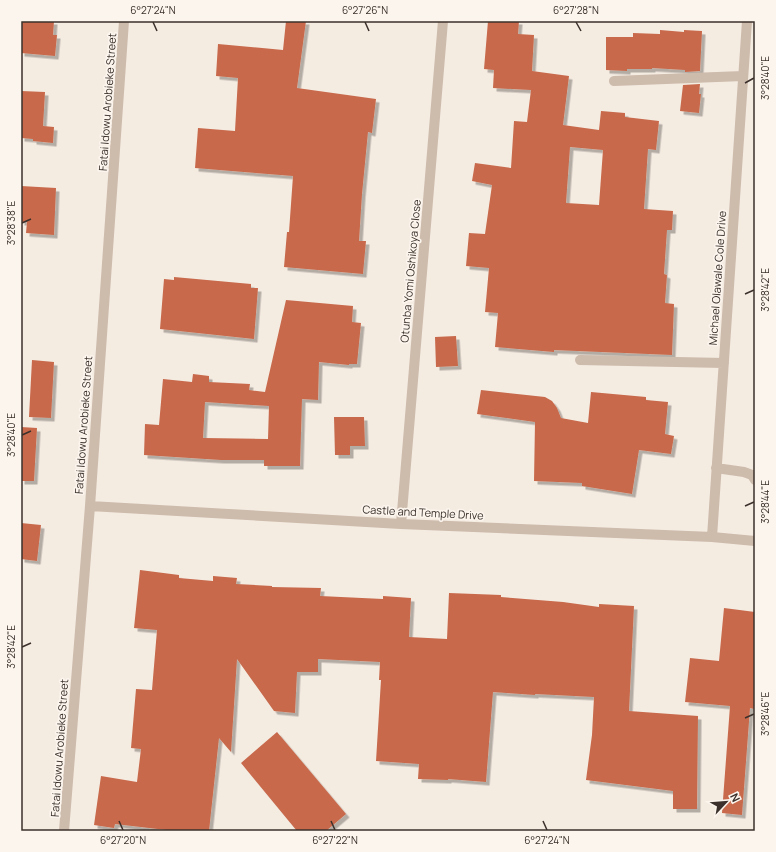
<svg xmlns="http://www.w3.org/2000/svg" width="776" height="852" viewBox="0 0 776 852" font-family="Manrope,sans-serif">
<defs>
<filter id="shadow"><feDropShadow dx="3.5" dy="3.5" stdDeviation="0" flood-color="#0004"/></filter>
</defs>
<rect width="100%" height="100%" fill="#f4ebe1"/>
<path fill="#c8694b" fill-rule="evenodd" filter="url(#shadow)" d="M 21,21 L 54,21 L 53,35 L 57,35 L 55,56 L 21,53 Z
M 286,21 L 306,21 L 297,88 L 376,99 L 372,133 L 368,132 L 362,194 L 359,241 L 366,241 L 363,274 L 284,267 L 287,232 L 289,232 L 293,176 L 195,168 L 198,128 L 235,131 L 238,78 L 216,76 L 218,44 L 283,50 Z
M 488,21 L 519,21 L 518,34 L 534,35 L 532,71 L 569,76 L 563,125 L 599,130 L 601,111 L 625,113 L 625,117 L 659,121 L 656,150 L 648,149 L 644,209 L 673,211 L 672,230 L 667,230 L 664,274 L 667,275 L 665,303 L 674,304 L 672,355 L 554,350 L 554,352 L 495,347 L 498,313 L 485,312 L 489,268 L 466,266 L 469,233 L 485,234 L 492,185 L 472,181 L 475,163 L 511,168 L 514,121 L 527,122 L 531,90 L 493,88 L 494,70 L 484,69 ZM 570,147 L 603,150 L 599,205 L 566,203 Z
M 660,30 L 684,32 L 684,30 L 702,31 L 700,71 L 685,72 L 685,70 L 652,68 L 652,69 L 627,69 L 627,71 L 606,70 L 606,37 L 633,37 L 633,33 L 660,34 Z
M 700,84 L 699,94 L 701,94 L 699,113 L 680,111 L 683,85 Z
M 21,91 L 45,92 L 43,126 L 54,127 L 53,143 L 33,141 L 33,139 L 21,138 Z
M 21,186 L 56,188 L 54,235 L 26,233 L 27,222 L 21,222 Z
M 174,277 L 251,284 L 251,288 L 258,288 L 254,339 L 160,329 L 164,279 L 174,280 Z
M 286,300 L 353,306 L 352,322 L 361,323 L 357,364 L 349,364 L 349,365 L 319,362 L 318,400 L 302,399 L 300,466 L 264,466 L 264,460 L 221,460 L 144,455 L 145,424 L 159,425 L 163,379 L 192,382 L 193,374 L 209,376 L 209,382 L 250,384 L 249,390 L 265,392 ZM 205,402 L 269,406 L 268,439 L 203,438 Z
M 456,336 L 458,366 L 436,367 L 435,337 Z
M 32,360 L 54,362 L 51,418 L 29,417 Z
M 481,390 L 545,397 L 552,401 L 557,408 L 561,418 L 588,423 L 591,392 L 646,397 L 646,400 L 668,402 L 665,434 L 674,436 L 671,454 L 639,450 L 632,494 L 582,486 L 582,483 L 534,481 L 535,422 L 477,414 Z
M 334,417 L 364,417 L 365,446 L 350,446 L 350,455 L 335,455 Z
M 21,427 L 37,428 L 34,481 L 21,481 Z
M 21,523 L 41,525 L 37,561 L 21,559 Z
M 140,570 L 179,575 L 179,578 L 213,581 L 213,576 L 237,578 L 236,584 L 272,586 L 272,587 L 321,588 L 320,596 L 383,599 L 383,596 L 411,598 L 409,637 L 447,639 L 449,593 L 501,595 L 501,597 L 563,602 L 599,607 L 599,604 L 634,606 L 629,711 L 698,716 L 697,809 L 673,809 L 673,791 L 586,780 L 592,735 L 594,697 L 535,694 L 535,695 L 493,692 L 486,782 L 448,779 L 448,780 L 418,779 L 419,764 L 376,761 L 381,680 L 379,680 L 380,662 L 318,659 L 318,672 L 297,672 L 295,713 L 274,711 L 237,659 L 231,752 L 219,738 L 209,831 L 175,831 L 115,824 L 114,828 L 94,825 L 101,776 L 137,782 L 141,749 L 131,748 L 136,689 L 152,690 L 157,630 L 134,628 Z
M 724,608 L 755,612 L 755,698 L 754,709 L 750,708 L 742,815 L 722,813 L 730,706 L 685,702 L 690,658 L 719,661 Z
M 277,732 L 346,814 L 326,831 L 297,831 L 241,763 Z"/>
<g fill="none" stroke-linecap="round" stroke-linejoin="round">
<path stroke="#cdbbac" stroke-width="10" d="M 614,81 L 743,76
M 580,360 L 724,363
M 716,468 L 744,472 L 752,475 L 755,480
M 90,506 L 401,524 L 712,537 L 755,541
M 401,524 L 443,21
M 712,537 L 747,21
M 64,831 L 90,506 L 124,21"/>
</g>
<path fill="none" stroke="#3b302b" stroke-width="1.5" d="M 153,22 L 157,31M 365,22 L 369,31M 576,22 L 581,31M 745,83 L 754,78M 22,223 L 31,219M 745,294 L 754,290M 22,435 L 31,431M 745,506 L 754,502M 22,647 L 31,643M 745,718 L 754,714M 119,821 L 123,830M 331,821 L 335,830M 543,821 L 547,830"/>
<g text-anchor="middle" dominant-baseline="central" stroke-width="3.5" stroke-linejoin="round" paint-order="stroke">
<g font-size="11" fill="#3b302b" stroke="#fbf5ee">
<text transform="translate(107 102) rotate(-86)">Fatai Idowu Arobieke Street</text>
<text transform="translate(410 271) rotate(-85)">Otunba Yomi Oshikoya Close</text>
<text transform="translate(717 278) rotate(-86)">Michael Olawale Cole Drive</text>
<text transform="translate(83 425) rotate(-86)">Fatai Idowu Arobieke Street</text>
<text transform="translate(423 512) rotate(3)">Castle and Temple Drive</text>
<text transform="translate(59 748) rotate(-86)">Fatai Idowu Arobieke Street</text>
</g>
</g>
<rect width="776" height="852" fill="none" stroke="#fbf5ee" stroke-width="44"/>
<g transform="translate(726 802) rotate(64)" stroke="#fbf5ee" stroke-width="3" paint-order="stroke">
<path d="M0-3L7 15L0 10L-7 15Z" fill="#3b302b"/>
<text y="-6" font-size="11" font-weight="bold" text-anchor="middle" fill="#3b302b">N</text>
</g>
<rect x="22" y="22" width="732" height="808" fill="none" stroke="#3b302b" stroke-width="1.5"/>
<g font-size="10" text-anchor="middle" fill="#3b302b">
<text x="153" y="14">6°27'24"N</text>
<text x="365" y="14">6°27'26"N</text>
<text x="576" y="14">6°27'28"N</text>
<text transform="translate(765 78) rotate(-90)" y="4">3°28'40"E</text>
<text transform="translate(11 223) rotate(-90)" y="4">3°28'38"E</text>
<text transform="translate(765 290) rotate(-90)" y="4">3°28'42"E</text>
<text transform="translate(11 435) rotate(-90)" y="4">3°28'40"E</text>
<text transform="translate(765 502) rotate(-90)" y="4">3°28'44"E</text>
<text transform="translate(11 647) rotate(-90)" y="4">3°28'42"E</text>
<text transform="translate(765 714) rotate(-90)" y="4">3°28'46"E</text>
<text x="123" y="844">6°27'20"N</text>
<text x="335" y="844">6°27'22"N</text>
<text x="547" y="844">6°27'24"N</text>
</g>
</svg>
